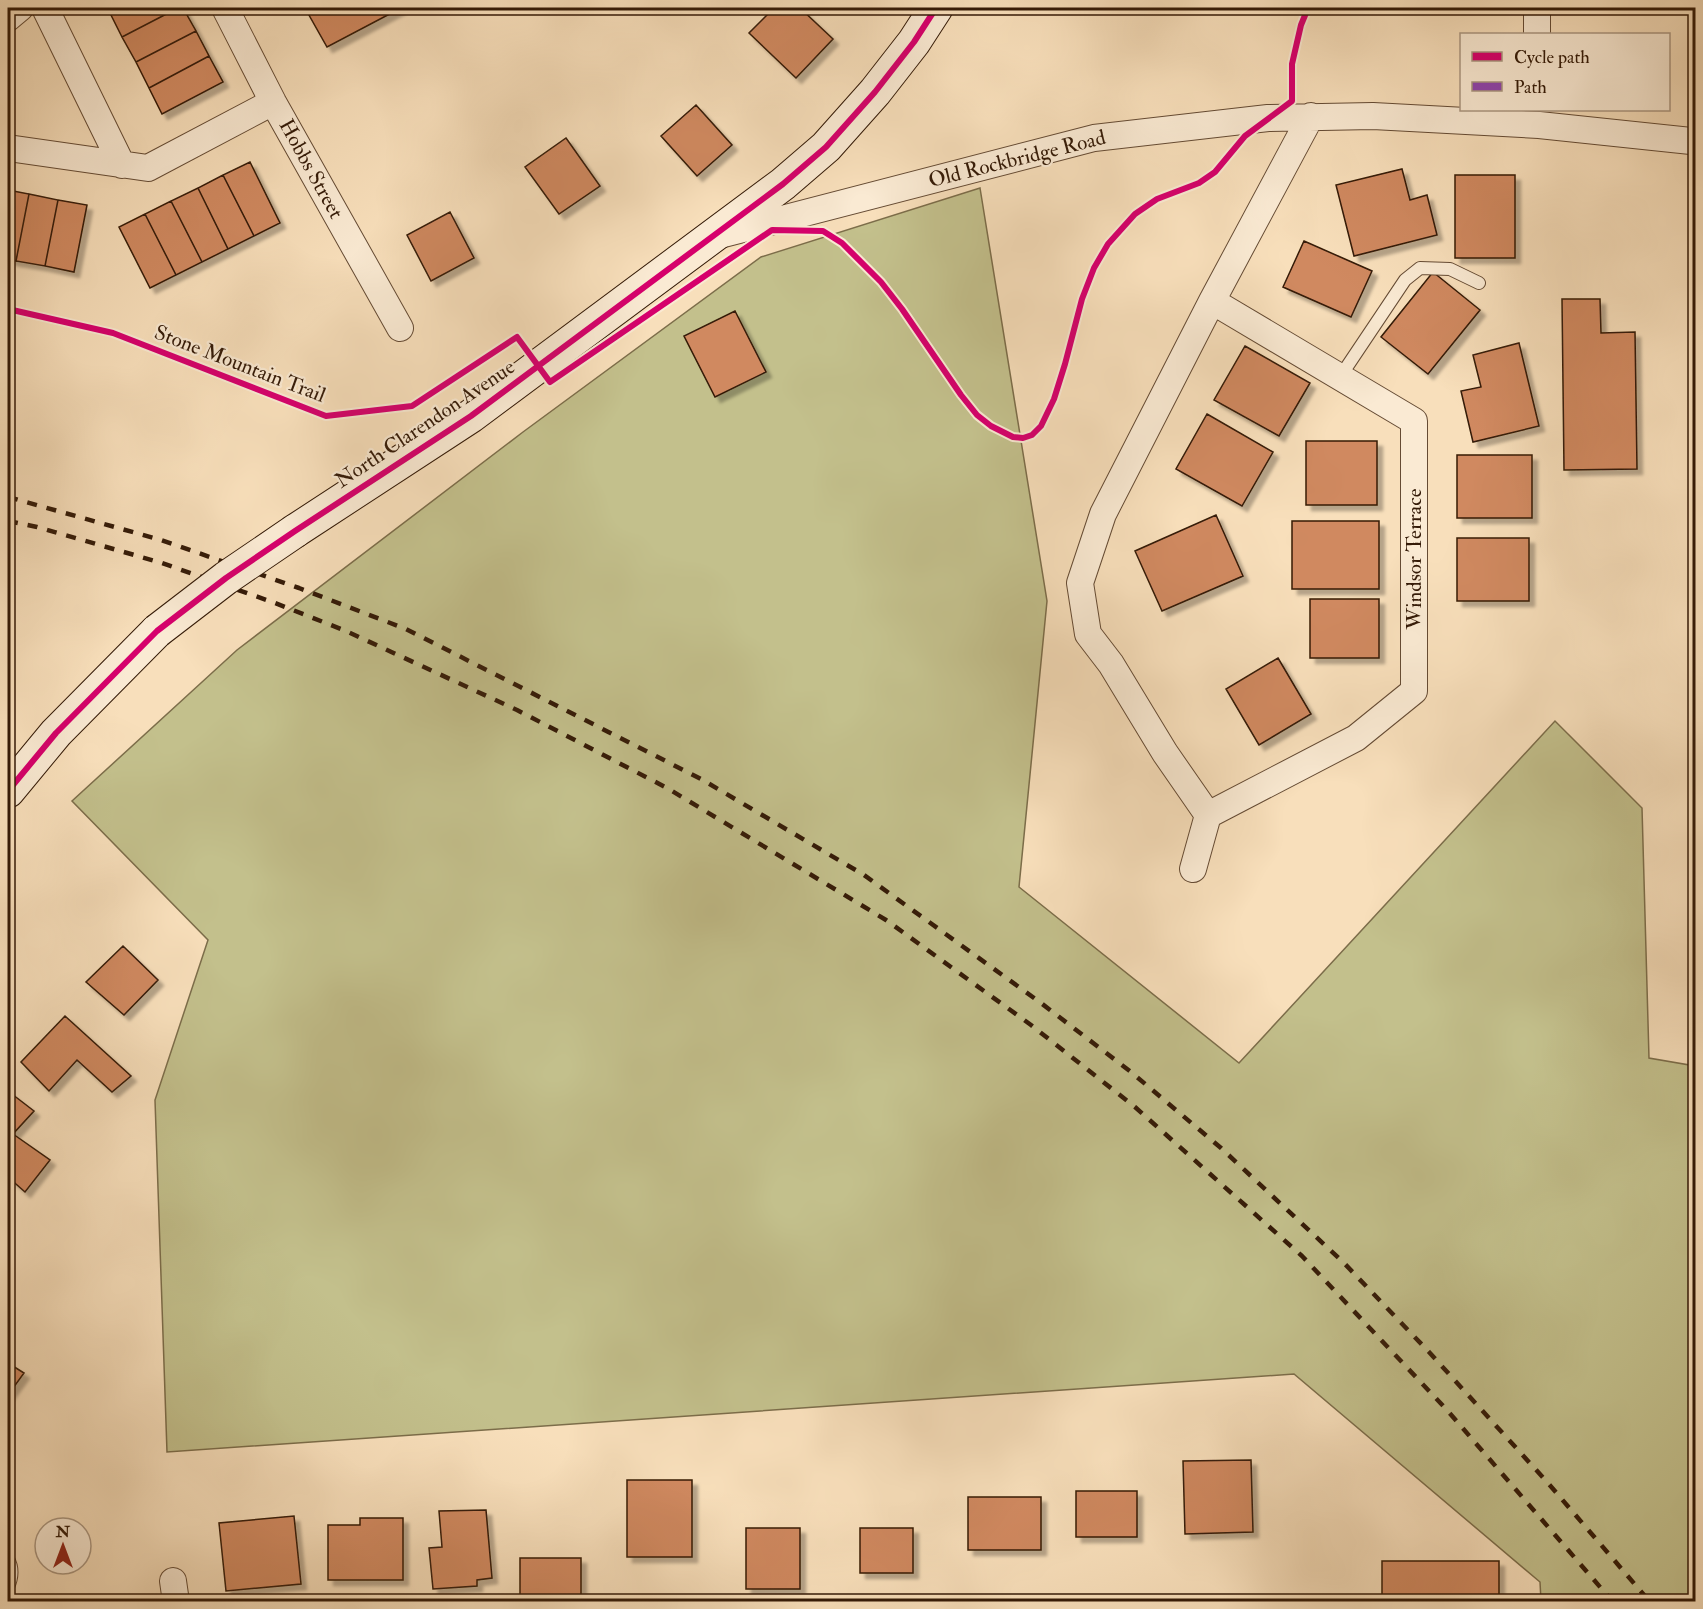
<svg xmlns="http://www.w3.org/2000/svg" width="1703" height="1609" viewBox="0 0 1703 1609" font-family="'IM FELL Double Pica',serif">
<defs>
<filter id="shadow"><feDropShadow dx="5.5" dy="5.5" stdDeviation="1.5" flood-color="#0004"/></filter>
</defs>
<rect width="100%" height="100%" fill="#f8dfbb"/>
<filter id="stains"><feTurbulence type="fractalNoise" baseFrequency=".00333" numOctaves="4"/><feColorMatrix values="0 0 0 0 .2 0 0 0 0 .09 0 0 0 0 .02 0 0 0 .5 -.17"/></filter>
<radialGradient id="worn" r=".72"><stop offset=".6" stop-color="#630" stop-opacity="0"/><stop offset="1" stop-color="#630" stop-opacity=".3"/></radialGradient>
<path fill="#c3c08c" stroke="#7c6d4a" stroke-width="1.5" d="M 980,188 L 1047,601 L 1019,887 L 1239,1063 L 1555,721 L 1642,808 L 1649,1058 L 1695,1066 L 1695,1601 L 1541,1601 L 1540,1582 L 1294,1374 L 167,1452 L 155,1100 L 208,940 L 72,801 L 237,650 L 523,432 L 761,257 Z"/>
<path fill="#d08961" stroke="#341a07" stroke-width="1.5" filter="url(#shadow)" d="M 115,8 L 178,8 L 122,37 L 109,11 Z
M 178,8 L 183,8 L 196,31 L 136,62 L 122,37 Z
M 305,8 L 401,8 L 327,47 Z
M 774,8 L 800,8 L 833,39 L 796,78 L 749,33 Z
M 196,31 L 209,56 L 149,88 L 136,62 Z
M 209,56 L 223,82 L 162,114 L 149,88 Z
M 696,105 L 732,145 L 697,176 L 661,136 Z
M 566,138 L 600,186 L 559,214 L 525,167 Z
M 250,162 L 280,223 L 254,236 L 223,175 Z
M 1402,169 L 1410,200 L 1427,195 L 1437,235 L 1354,256 L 1336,185 Z
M 223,175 L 254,236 L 228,249 L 198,188 Z
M 1455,175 L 1515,175 L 1515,258 L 1455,258 Z
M 198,188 L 228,249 L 202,262 L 171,201 Z
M 8,190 L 29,194 L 16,261 L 8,259 Z
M 29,194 L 58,200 L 45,266 L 16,261 Z
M 58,200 L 87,205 L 74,272 L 45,266 Z
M 171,201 L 202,262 L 176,275 L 145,214 Z
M 450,212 L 474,258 L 431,281 L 407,235 Z
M 145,214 L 176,275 L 150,288 L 119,227 Z
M 1304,241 L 1372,271 L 1351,317 L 1283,287 Z
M 1433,272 L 1480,310 L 1428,374 L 1381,337 Z
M 1562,299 L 1600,299 L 1601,333 L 1635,332 L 1637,469 L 1564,470 Z
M 735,311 L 766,372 L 715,397 L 684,336 Z
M 1519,343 L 1539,426 L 1473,442 L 1461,391 L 1481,387 L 1473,355 Z
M 1245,346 L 1310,383 L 1279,436 L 1214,400 Z
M 1207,414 L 1273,452 L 1242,506 L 1176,469 Z
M 1306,441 L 1377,441 L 1377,505 L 1306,505 Z
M 1457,455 L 1532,455 L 1532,518 L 1457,518 Z
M 1216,515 L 1243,576 L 1162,611 L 1135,551 Z
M 1292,521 L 1379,521 L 1379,589 L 1292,589 Z
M 1457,538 L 1529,538 L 1529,601 L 1457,601 Z
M 1310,599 L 1379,599 L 1379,658 L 1310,658 Z
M 1278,658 L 1311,714 L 1259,745 L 1226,689 Z
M 123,946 L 158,980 L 124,1015 L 86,982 Z
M 65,1016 L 131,1076 L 112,1092 L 77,1060 L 49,1091 L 21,1062 Z
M 8,1091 L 34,1111 L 13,1134 L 50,1160 L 25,1192 L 8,1177 Z
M 8,1363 L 24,1373 L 8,1395 Z
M 1251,1460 L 1253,1532 L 1185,1534 L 1183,1461 Z
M 627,1480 L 692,1480 L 692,1557 L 627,1557 Z
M 1076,1491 L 1137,1491 L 1137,1537 L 1076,1537 Z
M 968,1497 L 1041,1497 L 1041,1550 L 968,1550 Z
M 486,1510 L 492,1578 L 477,1580 L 477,1586 L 433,1589 L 429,1548 L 442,1547 L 439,1511 Z
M 294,1516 L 301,1584 L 226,1591 L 219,1523 Z
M 360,1518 L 403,1518 L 403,1580 L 328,1580 L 328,1525 L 360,1525 Z
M 746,1528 L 800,1528 L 800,1589 L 746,1589 Z
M 860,1528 L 913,1528 L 913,1573 L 860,1573 Z
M 520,1558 L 581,1558 L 581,1602 L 520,1602 Z
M 1382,1561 L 1499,1561 L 1499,1602 L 1382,1602 Z"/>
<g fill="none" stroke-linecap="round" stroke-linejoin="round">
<g stroke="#654b34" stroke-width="14">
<path id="lane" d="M 1340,377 L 1405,280 L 1420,268 L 1450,269 L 1479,283
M 8,1559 C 13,1568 12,1578 8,1587"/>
</g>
<g stroke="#654b34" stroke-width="28">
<path id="street" d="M 45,8 L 122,165
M 225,8 L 273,102 L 400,328
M 1537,8 L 1537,34
M 8,18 L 20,8
M 8,148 L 148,168 L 273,102
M 720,235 L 1094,138 L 1268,118 L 1373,116 L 1539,125 L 1691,141
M 1208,815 L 1356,738 L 1414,691 L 1414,421 L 1212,301
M 1193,869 L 1208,815 L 1165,753 L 1111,664 L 1088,634 L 1080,583 L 1103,514 L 1212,301 L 1311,116
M 173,1581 L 176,1602"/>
</g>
<g stroke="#341a07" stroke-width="35">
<path id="secondary" d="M 295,531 L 471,416 L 783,184 L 826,147 L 875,92 L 914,42 L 936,8
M 8,791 L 56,733 L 157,631"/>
</g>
<use href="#lane" stroke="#faead3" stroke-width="12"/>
<use href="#street" stroke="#faead3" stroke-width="26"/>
<use href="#secondary" stroke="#faead3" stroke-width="33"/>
<path stroke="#341a07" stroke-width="4.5" stroke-dasharray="10 10" stroke-linecap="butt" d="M 8,497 L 161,540 L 299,588 L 406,629 L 701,779 L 864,875 L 1041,1003 L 1131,1072 L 1221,1148 L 1344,1263 L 1429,1352 L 1548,1483 L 1650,1602
M 8,521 L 37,527 L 162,563 L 275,603 L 346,631 L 517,710 L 667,788 L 886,920 L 1031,1025 L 1135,1107 L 1302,1256 L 1447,1410 L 1613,1602"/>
<g stroke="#341a07" stroke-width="35" stroke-linecap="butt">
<path id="secondary-bridge" d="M 157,631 L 226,578 L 295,531"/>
</g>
<use href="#secondary-bridge" stroke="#faead3" stroke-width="33"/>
<path stroke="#8e44ad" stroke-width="4.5" stroke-dasharray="9 4.5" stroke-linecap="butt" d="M 1691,141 L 1696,141"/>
<g stroke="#faead3" stroke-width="10">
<path id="cycleway" d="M 8,309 L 113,333 L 326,416 L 412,406 L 517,337 L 550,382 L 772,230 L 823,231 L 842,243 L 881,282 L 902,309 L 961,395 L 977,415 L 991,426 L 1013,437 L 1023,438 L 1032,435 L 1041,426 L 1054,399 L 1065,364 L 1082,299 L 1094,268 L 1108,244 L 1135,214 L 1157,199 L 1199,183 L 1215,172 L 1245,136 L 1292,101 L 1292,64 L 1301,25 L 1308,8
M 8,791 L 56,733 L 157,631 L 226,578 L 295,531 L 471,416 L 783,184 L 826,147 L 875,92 L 914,42 L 936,8"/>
</g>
<use href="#cycleway" stroke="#d6006c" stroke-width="6"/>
</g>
<g text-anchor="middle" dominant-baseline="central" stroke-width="4.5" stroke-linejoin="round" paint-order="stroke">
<g font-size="21" fill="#341a07" stroke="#faead3">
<text transform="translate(1017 159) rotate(-14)">Old Rockbridge Road</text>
<text transform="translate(311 169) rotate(61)">Hobbs Street</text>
<text transform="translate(240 364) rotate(21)">Stone Mountain Trail</text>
<text transform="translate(425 424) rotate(-34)">North Clarendon Avenue</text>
<text transform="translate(1414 559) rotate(-90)">Windsor Terrace</text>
</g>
</g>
<rect width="1703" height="1609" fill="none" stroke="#f8dfbb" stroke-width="30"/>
<rect x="9" y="9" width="1685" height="1591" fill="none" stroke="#341a07" stroke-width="3"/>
<rect x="15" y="15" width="1673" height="1579" fill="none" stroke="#341a07" stroke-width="1.5"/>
<rect x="1460" y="33" width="210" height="78" fill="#faead3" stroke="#ab9781" stroke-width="1.5"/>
<rect x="1472" y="52" width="30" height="9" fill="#d6006c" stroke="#ab9781" stroke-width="1.5"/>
<text x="1514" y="63" font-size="18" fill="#341a07">Cycle path</text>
<rect x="1472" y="82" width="30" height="9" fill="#8e44ad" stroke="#ab9781" stroke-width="1.5"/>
<text x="1514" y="93" font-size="18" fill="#341a07">Path</text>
<g transform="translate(63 1546)"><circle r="28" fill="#faead3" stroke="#ab9781" stroke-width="1.5"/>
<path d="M0-4.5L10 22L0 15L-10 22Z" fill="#8f2418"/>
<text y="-9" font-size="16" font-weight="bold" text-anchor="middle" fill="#341a07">N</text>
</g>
<rect width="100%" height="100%" filter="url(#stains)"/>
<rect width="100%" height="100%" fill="url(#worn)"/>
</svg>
